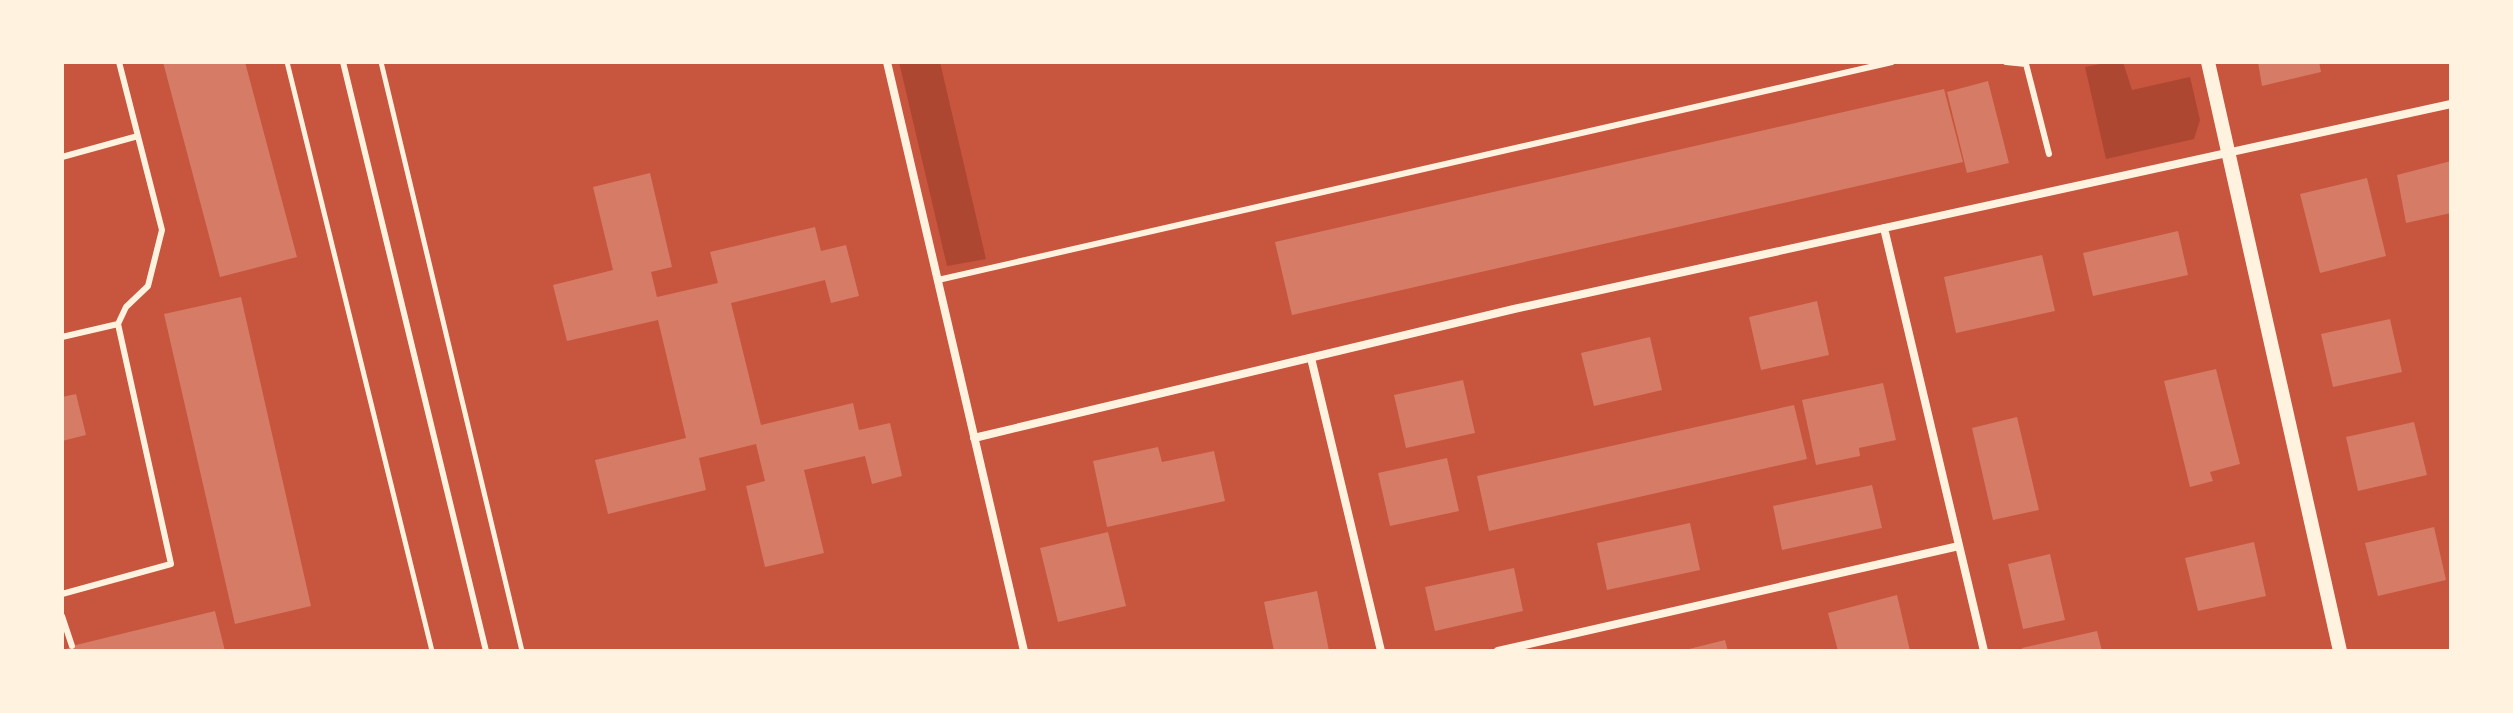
<svg xmlns="http://www.w3.org/2000/svg" width="2513" height="713" viewBox="0 0 2513 713" font-family="Inter,sans-serif">
<rect width="100%" height="100%" fill="#c8553d"/>
<path fill="#ae4732" d="M 899,62 L 940,62 L 986,259 L 947,266 Z
M 2111,62 L 2123,62 L 2132,90 L 2190,77 L 2200,120 L 2194,139 L 2106,159 L 2085,67 Z"/>
<path fill="#d67c66" d="M 163,62 L 245,62 L 297,257 L 220,277 Z
M 2258,62 L 2319,62 L 2321,72 L 2262,86 Z
M 1988,81 L 2009,163 L 1967,173 L 1947,92 Z
M 1944,89 L 1963,162 L 1292,315 L 1275,242 Z
M 2451,161 L 2451,213 L 2406,223 L 2397,175 Z
M 650,173 L 672,267 L 651,272 L 657,297 L 718,283 L 710,252 L 815,227 L 821,251 L 846,245 L 859,296 L 831,303 L 825,280 L 731,303 L 761,425 L 853,403 L 859,430 L 890,423 L 902,476 L 872,484 L 865,456 L 804,470 L 824,553 L 765,567 L 746,486 L 765,481 L 756,444 L 699,458 L 706,490 L 608,514 L 595,460 L 686,438 L 658,320 L 567,341 L 553,285 L 613,270 L 593,187 Z
M 2367,178 L 2386,256 L 2320,273 L 2300,194 Z
M 2178,231 L 2188,275 L 2093,296 L 2083,253 Z
M 2042,255 L 2055,311 L 1956,333 L 1944,277 Z
M 241,297 L 311,606 L 235,624 L 164,314 Z
M 1817,301 L 1829,355 L 1761,370 L 1749,317 Z
M 2390,319 L 2402,372 L 2333,387 L 2321,334 Z
M 1650,337 L 1662,390 L 1594,406 L 1581,353 Z
M 2216,369 L 2240,464 L 2210,472 L 2213,481 L 2190,487 L 2164,381 Z
M 1463,380 L 1475,433 L 1406,448 L 1394,395 Z
M 1883,383 L 1896,440 L 1859,448 L 1860,456 L 1816,465 L 1802,400 Z
M 76,394 L 86,435 L 62,441 L 62,397 Z
M 1794,405 L 1807,459 L 1489,531 L 1477,476 Z
M 2017,417 L 2039,510 L 1993,520 L 1972,428 Z
M 2414,422 L 2427,475 L 2358,491 L 2346,437 Z
M 1158,447 L 1162,462 L 1214,451 L 1225,501 L 1107,527 L 1093,461 Z
M 1447,458 L 1459,511 L 1390,526 L 1378,473 Z
M 1872,485 L 1882,528 L 1782,550 L 1773,506 Z
M 1690,523 L 1700,570 L 1607,590 L 1597,543 Z
M 2434,527 L 2446,580 L 2378,596 L 2365,543 Z
M 1108,532 L 1126,606 L 1058,622 L 1040,548 Z
M 2254,542 L 2266,596 L 2198,611 L 2185,558 Z
M 2050,554 L 2065,620 L 2023,629 L 2008,564 Z
M 1514,568 L 1523,611 L 1435,631 L 1425,587 Z
M 1317,591 L 1329,651 L 1274,651 L 1264,602 Z
M 1897,595 L 1910,651 L 1838,651 L 1828,613 Z
M 215,611 L 225,651 L 62,651 L 72,646 Z
M 2097,631 L 2102,651 L 2023,651 L 2022,648 Z
M 1725,640 L 1728,651 L 1685,651 L 1685,650 Z"/>
<g fill="none" stroke-linecap="round" stroke-linejoin="round">
<path stroke="#fff3e0" stroke-width="5" d="M 287,62 L 432,651
M 381,62 L 522,651"/>
<path stroke="#fff3e0" stroke-width="6" d="M 343,62 L 486,651
M 2006,62 L 2026,64 L 2049,154
M 62,157 L 138,136
M 938,280 L 1892,62
M 62,337 L 118,324
M 62,594 L 171,564 L 118,324 L 126,307 L 148,286 L 162,230 L 119,62
M 62,616 L 72,646"/>
<path stroke="#fff3e0" stroke-width="8" d="M 887,62 L 1024,651
M 1884,228 L 1984,651
M 1311,358 L 1381,651
M 974,438 L 1514,309 L 2451,104
M 1498,651 L 1959,546"/>
<path stroke="#fff3e0" stroke-width="14" d="M 2208,62 L 2340,651"/>
</g>
<rect width="2513" height="713" fill="none" stroke="#fff3e0" stroke-width="128"/>
</svg>
